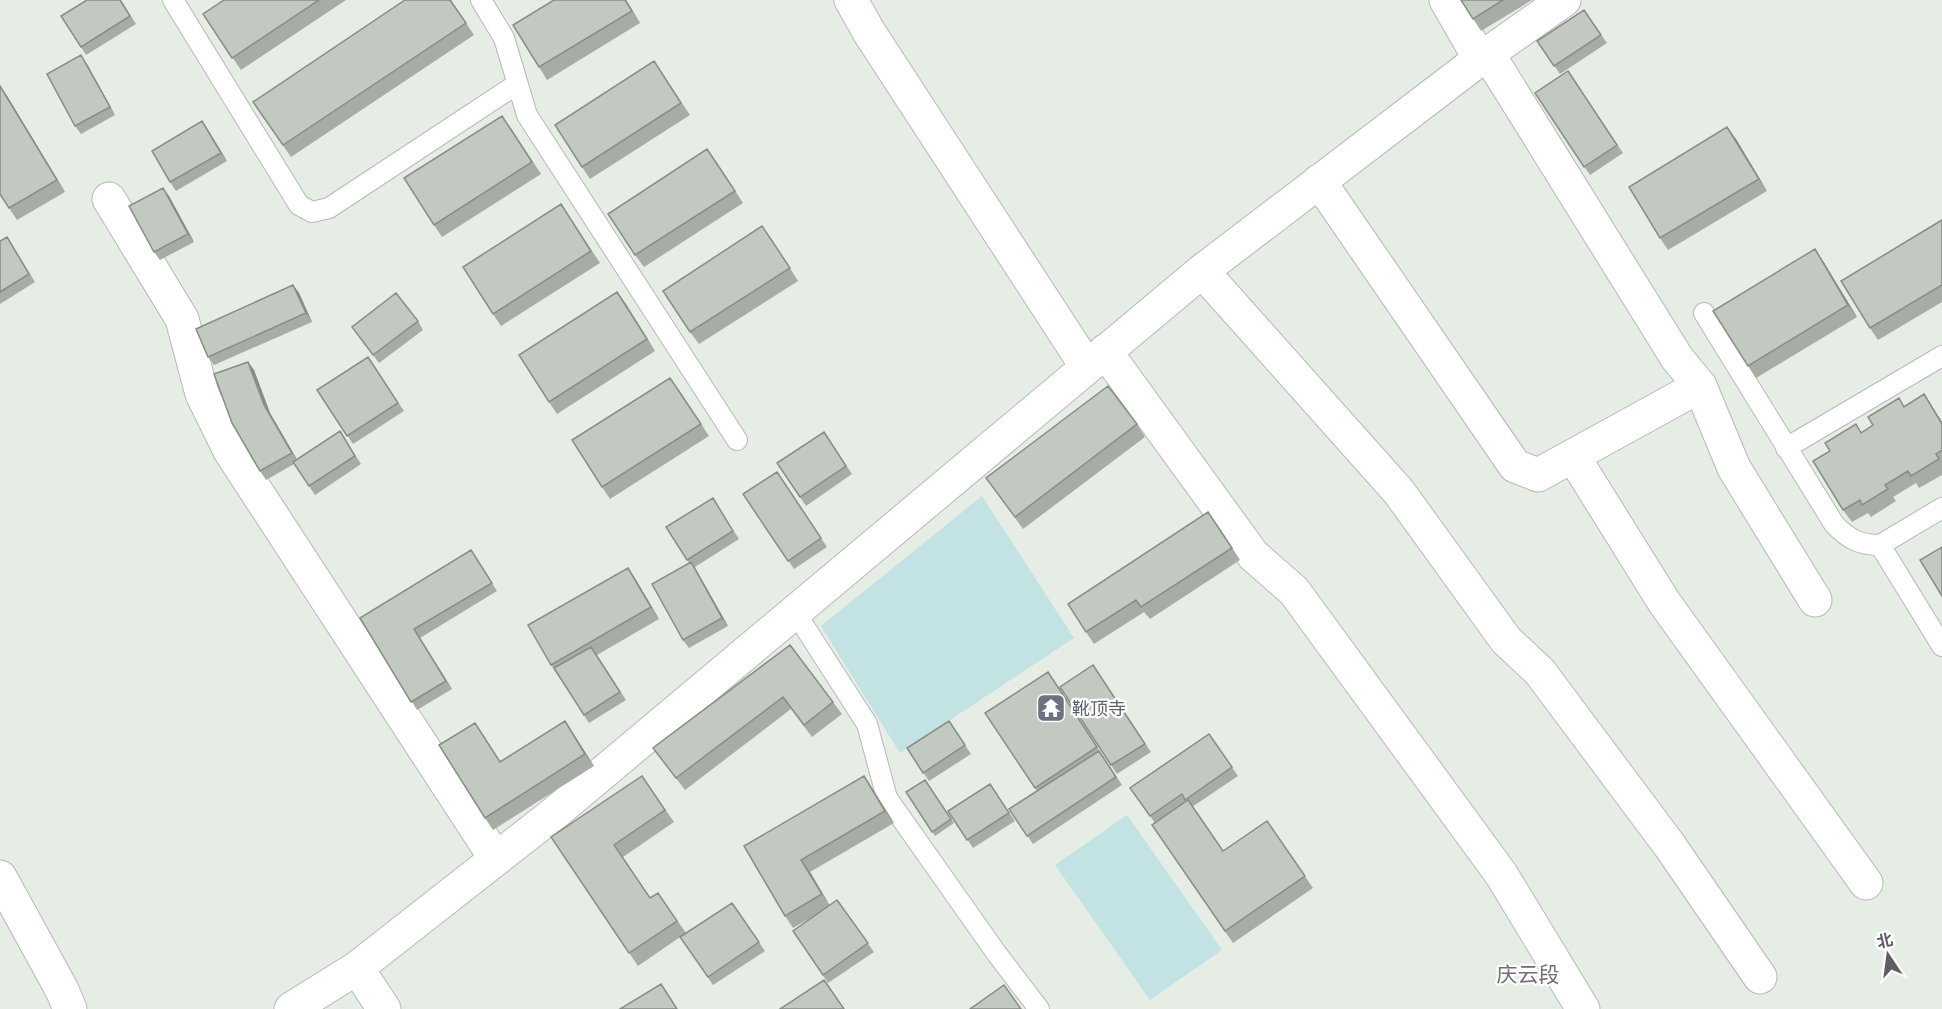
<svg xmlns="http://www.w3.org/2000/svg" width="1942" height="1009" viewBox="0 0 1942 1009" font-family="'Work Sans','Noto Sans SC',sans-serif">
<rect width="100%" height="100%" fill="#e6ede4"/>
<path fill="#c2e2e3" d="M 982,496 L 1074,638 L 900,753 L 821,626 Z
M 1127,815 L 1222,950 L 1150,1000 L 1055,865 Z"/>
<g fill="none" stroke-linecap="round" stroke-linejoin="round">
<g stroke="#bab6bd" stroke-width="22">
<path id="service" d="M 173,0 L 299,205 L 312,212 L 329,208 L 517,84
M 481,0 L 504,38 L 527,115 L 737,440
M 1704,313 L 1834,524 C 1848,539 1860,545 1880,545 L 1942,646
M 1786,448 L 1942,356
M 1880,545 L 1942,508
M 795,612 L 867,724 L 887,798 L 997,954 L 1039,1009"/>
</g>
<g stroke="#bab6bd" stroke-width="35">
<path id="minor" d="M 851,0 L 869,32 L 1087,367
M 1446,0 L 1480,59
M 1488,54 L 1677,358 L 1700,386 L 1734,468 L 1815,600
M 1319,181 L 1515,466 L 1538,475 L 1700,386
M 109,199 L 182,319 L 202,394 L 230,451 L 496,859
M 1202,271 L 1399,492 L 1506,640 L 1540,672 L 1670,846 L 1760,977
M 1105,351 L 1253,555 L 1294,591 L 1501,874 L 1583,1009
M 1573,456 L 1664,602 L 1866,883
M 0,877 L 62,990 L 70,1009
M 357,968 L 384,1009
M 291,1009 L 357,968 L 556,812 L 1202,271 L 1480,59 L 1564,0"/>
</g>
<use href="#service" stroke="#fff" stroke-width="20"/>
<use href="#minor" stroke="#fff" stroke-width="33"/>
</g>
<path fill="#a7ada5" d="M 121,0 L 136,24 L 86,55 L 81,47 Z
M 224,0 L 346,0 L 241,70 L 203,14 Z
M 451,0 L 474,35 L 291,157 L 253,102 Z
M 554,0 L 626,0 L 640,23 L 547,80 L 539,67 Z
M 1461,0 L 1532,0 L 1481,31 Z
M 1584,10 L 1607,43 L 1560,74 L 1537,41 Z
M 87,64 L 115,115 L 81,134 L 75,126 Z
M 1568,71 L 1623,153 L 1590,175 L 1535,93 Z
M 662,73 L 690,115 L 590,179 L 582,167 Z
M 7,96 L 65,192 L 17,220 L 9,208 Z
M 1727,127 L 1736,139 L 1767,191 L 1668,250 L 1660,238 Z
M 511,128 L 541,174 L 442,237 L 434,225 Z
M 208,130 L 227,161 L 176,191 L 170,182 Z
M 716,161 L 743,203 L 644,267 L 635,255 Z
M 169,196 L 194,242 L 160,260 L 154,252 Z
M 561,204 L 600,263 L 501,326 L 493,314 Z
M 1942,220 L 1942,302 L 1878,340 L 1870,328 Z
M 771,238 L 798,281 L 699,344 L 690,332 Z
M 0,241 L 13,246 L 35,282 L 0,304 Z
M 1815,249 L 1823,261 L 1857,317 L 1756,378 L 1748,366 Z
M 293,285 L 299,293 L 312,322 L 214,365 L 208,357 Z
M 617,292 L 655,351 L 557,414 L 549,402 Z
M 418,321 L 423,330 L 379,363 L 352,327 Z
M 368,357 L 404,411 L 353,444 L 317,390 Z
M 248,362 L 254,370 L 270,413 L 297,460 L 340,431 L 361,464 L 315,495 L 294,464 L 266,480 L 260,471 Z
M 679,390 L 709,436 L 610,499 L 602,487 Z
M 1924,394 L 1942,422 L 1942,475 L 1919,488 L 1916,483 L 1893,497 L 1896,501 L 1871,517 L 1868,513 L 1852,522 L 1843,510 L 1830,451 L 1873,425 L 1899,398 L 1904,406 Z
M 1137,424 L 1145,437 L 1023,529 L 986,478 Z
M 824,432 L 852,474 L 806,506 L 777,463 Z
M 777,472 L 827,547 L 794,569 L 743,494 Z
M 718,507 L 739,539 L 695,567 L 728,626 L 689,648 L 683,640 L 689,563 L 666,527 Z
M 1217,524 L 1240,560 L 1150,619 L 1144,612 L 1094,644 L 1086,632 Z
M 477,559 L 497,591 L 420,638 L 452,689 L 417,710 L 360,618 Z
M 628,568 L 636,580 L 659,619 L 597,655 L 626,700 L 589,723 L 551,665 Z
M 790,645 L 842,714 L 812,737 L 791,709 L 685,790 L 653,748 Z
M 1093,665 L 1151,752 L 1117,774 L 1111,765 Z
M 1056,684 L 1122,785 L 1033,844 L 1009,809 L 1037,791 L 985,713 Z
M 565,721 L 594,766 L 493,830 L 485,818 L 483,735 L 500,762 Z
M 949,721 L 971,754 L 929,781 L 907,748 Z
M 1209,734 L 1238,776 L 1192,807 L 1223,851 L 1267,821 L 1313,888 L 1233,943 L 1152,825 L 1155,823 L 1130,788 Z
M 642,776 L 674,822 L 623,857 L 650,898 L 658,893 L 686,933 L 638,966 L 551,837 Z
M 864,776 L 872,788 L 894,823 L 810,872 L 830,906 L 837,900 L 874,952 L 828,983 L 793,931 L 819,913 L 793,928 L 785,916 L 744,846 Z
M 925,780 L 954,823 L 935,836 L 906,792 Z
M 990,784 L 1015,821 L 973,848 L 948,811 Z
M 732,903 L 765,951 L 713,985 L 680,937 Z"/>
<path fill="#888d86" d="M 625,0 L 626,0 L 640,23 L 632,11 Z
M 81,55 L 87,64 L 115,115 L 110,107 Z
M 0,86 L 7,96 L 65,192 L 57,180 Z
M 202,121 L 208,130 L 227,161 L 221,153 Z
M 1727,127 L 1736,139 L 1767,191 L 1759,179 Z
M 163,188 L 169,196 L 194,242 L 188,234 Z
M 1815,249 L 1823,261 L 1857,317 L 1848,305 Z
M 293,285 L 299,293 L 312,322 L 306,313 Z
M 617,292 L 626,304 L 655,351 L 647,339 Z
M 248,362 L 254,370 L 270,413 L 298,461 L 292,453 L 264,405 Z
M 1924,394 L 1942,422 L 1942,424 Z
M 691,562 L 696,570 L 728,626 L 722,618 Z
M 628,568 L 636,580 L 659,619 L 651,607 Z
M 414,629 L 420,638 L 452,689 L 446,681 Z
M 565,721 L 573,733 L 594,766 L 585,754 Z
M 864,776 L 872,788 L 894,823 L 885,811 Z
M 801,860 L 810,872 L 830,906 L 822,894 Z"/>
<path fill="#c2c9c0" stroke="#888d86" stroke-width="1.5" d="M 87,0 L 120,0 L 130,16 L 81,47 L 61,16 Z
M 224,0 L 319,0 L 232,58 L 203,14 Z
M 405,0 L 450,0 L 466,23 L 283,145 L 253,102 Z
M 554,0 L 625,0 L 632,11 L 539,67 L 513,25 Z
M 1461,0 L 1503,0 L 1473,19 Z
M 1584,10 L 1601,35 L 1554,66 L 1537,41 Z
M 81,55 L 110,107 L 75,126 L 47,74 Z
M 654,61 L 681,103 L 582,167 L 555,125 Z
M 1568,71 L 1617,145 L 1584,167 L 1535,93 Z
M 0,86 L 57,180 L 9,208 L 0,194 Z
M 502,116 L 532,162 L 434,225 L 404,178 Z
M 202,121 L 221,153 L 170,182 L 152,151 Z
M 1727,127 L 1759,179 L 1660,238 L 1629,187 Z
M 707,149 L 735,191 L 635,255 L 608,214 Z
M 163,188 L 188,234 L 154,252 L 129,206 Z
M 561,204 L 591,251 L 493,314 L 463,267 Z
M 1942,220 L 1942,285 L 1870,328 L 1841,281 Z
M 762,226 L 790,268 L 690,332 L 663,291 Z
M 7,237 L 29,274 L 0,292 L 0,241 Z
M 1815,249 L 1848,305 L 1748,366 L 1713,311 Z
M 293,285 L 306,313 L 208,357 L 196,329 Z
M 617,292 L 647,339 L 549,402 L 519,355 Z
M 396,293 L 418,321 L 373,355 L 352,327 Z
M 368,357 L 398,403 L 347,436 L 317,390 Z
M 248,362 L 264,405 L 292,453 L 260,471 L 232,423 L 214,374 Z
M 670,378 L 701,424 L 602,487 L 572,440 Z
M 1108,386 L 1137,424 L 1015,517 L 986,478 Z
M 1924,394 L 1942,424 L 1942,450 L 1936,454 L 1939,459 L 1911,476 L 1908,471 L 1885,485 L 1888,489 L 1862,505 L 1860,500 L 1843,510 L 1813,461 L 1830,451 L 1825,443 L 1856,424 L 1861,433 L 1873,425 L 1868,417 L 1899,398 L 1904,407 Z
M 340,431 L 355,456 L 309,486 L 293,462 Z
M 824,432 L 846,466 L 800,497 L 777,463 Z
M 777,472 L 821,538 L 788,561 L 743,494 Z
M 713,498 L 733,531 L 687,560 L 666,527 Z
M 1208,512 L 1232,548 L 1141,607 L 1136,600 L 1086,632 L 1068,604 Z
M 1942,547 L 1942,596 L 1920,560 Z
M 471,550 L 492,583 L 414,629 L 446,681 L 411,702 L 360,618 Z
M 691,562 L 722,618 L 683,640 L 652,584 Z
M 628,568 L 651,607 L 551,665 L 528,625 Z
M 790,645 L 833,702 L 804,725 L 783,697 L 676,778 L 653,748 Z
M 591,647 L 620,692 L 584,715 L 554,668 Z
M 1093,665 L 1145,744 L 1111,765 L 1060,687 Z
M 1048,672 L 1097,747 L 1035,788 L 985,713 Z
M 565,721 L 585,754 L 485,818 L 439,745 L 475,723 L 500,762 Z
M 949,721 L 965,745 L 923,773 L 907,748 Z
M 1209,734 L 1232,767 L 1185,800 L 1182,794 L 1150,816 L 1130,788 Z
M 1099,751 L 1116,777 L 1027,836 L 1009,809 Z
M 642,776 L 665,810 L 614,845 L 650,898 L 658,893 L 677,921 L 629,953 L 551,837 Z
M 864,776 L 885,811 L 801,860 L 822,894 L 785,916 L 744,846 Z
M 925,780 L 951,819 L 932,832 L 906,792 Z
M 990,784 L 1009,813 L 967,840 L 948,811 Z
M 1188,800 L 1223,851 L 1267,821 L 1305,876 L 1225,931 L 1152,825 Z
M 837,900 L 868,943 L 823,975 L 793,931 Z
M 732,903 L 759,942 L 708,977 L 680,937 Z
M 824,980 L 844,1009 L 780,1009 Z
M 661,984 L 677,1009 L 620,1009 Z
M 1004,985 L 1021,1009 L 970,1009 Z"/>
<defs>
<g id="temple-square" transform="scale(1.5)"><rect x="-9" y="-9" width="18" height="18" rx="4" fill="#6b7280" stroke="#fff"/><path d="M0-6L5-2H3V0L6.5 2.5H4V6H1.5V3h-3V6H-4V2.5H-6.5L-3 0V-2H-5Z" fill="#fff"/></g>
</defs>
<g fill-rule="evenodd">
<use href="#temple-square" x="1051" y="708"/>
</g>
<g text-anchor="middle" dominant-baseline="central" stroke-width="4.5" stroke-linejoin="round" paint-order="stroke">
<g font-size="18" fill="#5b616d" stroke="#fff" text-anchor="start">
<text x="1072" y="708">靴顶寺</text>
</g>
<g font-size="21" fill="#716d75" stroke="#fff">
<text x="1528" y="974">庆云段</text>
</g>
</g>
<g transform="translate(1888 955) rotate(347)" stroke="#ffffff" stroke-width="4.5" paint-order="stroke">
<path d="M0-4.5L10 22L0 15L-10 22Z" fill="#605c63"/>
<text y="-9" font-size="16" font-weight="bold" text-anchor="middle" fill="#605c63">北</text>
</g>
</svg>
